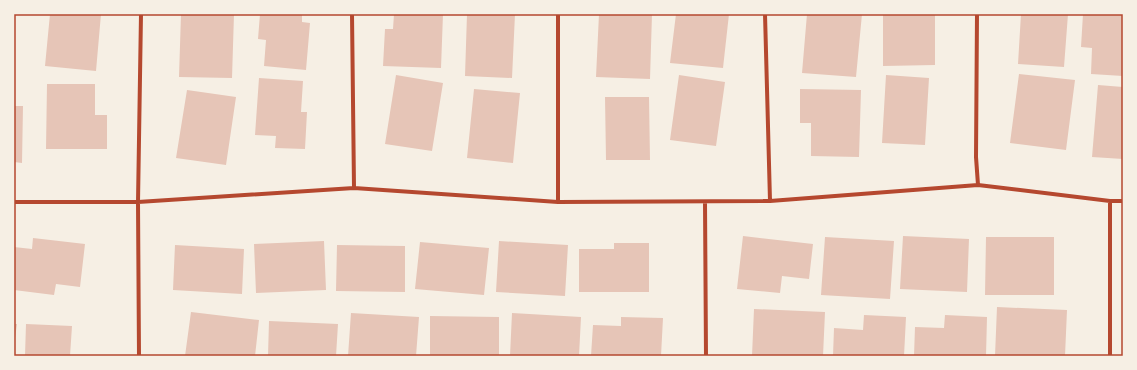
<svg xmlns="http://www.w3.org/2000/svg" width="1137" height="370" viewBox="0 0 1137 370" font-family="'DM Sans',sans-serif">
<rect width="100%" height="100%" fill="#f6efe4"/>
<path fill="#e6c5b7" d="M 50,14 L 101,14 L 96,71 L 45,66 Z
M 181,14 L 234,14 L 232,78 L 179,77 Z
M 260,14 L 302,14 L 302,22 L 310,23 L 306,70 L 264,66 L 266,40 L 258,39 Z
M 394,14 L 443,14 L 441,68 L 383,66 L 385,29 L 393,29 Z
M 467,14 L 515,14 L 512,78 L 465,76 Z
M 599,14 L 652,14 L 650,79 L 596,77 Z
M 676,14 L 729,14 L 723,68 L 670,63 Z
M 807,14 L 862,14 L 856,77 L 802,73 Z
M 883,14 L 935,14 L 935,65 L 883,66 Z
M 1021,14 L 1068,14 L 1064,67 L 1018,64 Z
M 1083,14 L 1123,14 L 1123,76 L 1091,74 L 1092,48 L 1081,47 Z
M 1019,74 L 1075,80 L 1066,150 L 1010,143 Z
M 396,75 L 443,83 L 432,151 L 385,144 Z
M 679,75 L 725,82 L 716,146 L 670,140 Z
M 886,75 L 929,78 L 925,145 L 882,143 Z
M 259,78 L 303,81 L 301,112 L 307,112 L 305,149 L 275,148 L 276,136 L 255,135 Z
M 47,84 L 95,84 L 95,115 L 107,115 L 107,149 L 46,149 Z
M 1098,85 L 1123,87 L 1123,159 L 1092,157 Z
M 474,89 L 520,93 L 513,163 L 467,158 Z
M 800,89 L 861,90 L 859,157 L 811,156 L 811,123 L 800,123 Z
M 187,90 L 236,97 L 226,165 L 176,158 Z
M 605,97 L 649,97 L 650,160 L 606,160 Z
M 14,106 L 23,106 L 22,163 L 14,162 Z
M 743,236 L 813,244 L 809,279 L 782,276 L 780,293 L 737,289 Z
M 903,236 L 969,239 L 967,292 L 900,289 Z
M 825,237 L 894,241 L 890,299 L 821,295 Z
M 986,237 L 1054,237 L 1054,295 L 985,295 Z
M 33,238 L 85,244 L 80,287 L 56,284 L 54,295 L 14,290 L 14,247 L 32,249 Z
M 324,241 L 326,290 L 256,293 L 254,244 Z
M 499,241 L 568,245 L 565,296 L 496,292 Z
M 420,242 L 489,248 L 484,295 L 415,289 Z
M 614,243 L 649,243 L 649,292 L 579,292 L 579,249 L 614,249 Z
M 175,245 L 244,249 L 242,294 L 173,290 Z
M 337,245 L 405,246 L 405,292 L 336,291 Z
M 997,307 L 1067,310 L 1065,356 L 995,356 Z
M 754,309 L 825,312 L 823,356 L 752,356 Z
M 191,312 L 259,320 L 255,356 L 185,356 Z
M 351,313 L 419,317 L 416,356 L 348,356 Z
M 512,313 L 581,317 L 579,356 L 510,356 Z
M 864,315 L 906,317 L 904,356 L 833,356 L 834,328 L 863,330 Z
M 945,315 L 987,317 L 986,356 L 914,356 L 915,327 L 944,328 Z
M 430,316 L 499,317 L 499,356 L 430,356 Z
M 621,317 L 663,318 L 661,356 L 591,356 L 593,325 L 621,326 Z
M 269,321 L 338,324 L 336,356 L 268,356 Z
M 14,324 L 17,324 L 15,338 L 14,338 Z
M 26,324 L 72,326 L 70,356 L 25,356 Z"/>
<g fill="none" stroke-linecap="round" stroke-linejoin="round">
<path stroke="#b5482f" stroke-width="4" d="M 352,14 L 354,188
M 765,14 L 770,201
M 977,14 L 976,157 L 978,185
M 1110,201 L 1110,356
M 14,202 L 138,202 L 354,188 L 558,202 L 770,201 L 978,185 L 1110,201 L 1123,201
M 558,202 L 558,14
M 705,202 L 706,356
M 139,356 L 138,202 L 141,14"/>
</g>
<rect width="1137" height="370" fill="none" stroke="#f6efe4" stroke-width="30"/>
<rect x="15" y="15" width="1107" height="340" fill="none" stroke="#b5482f" stroke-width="1.5"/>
</svg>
